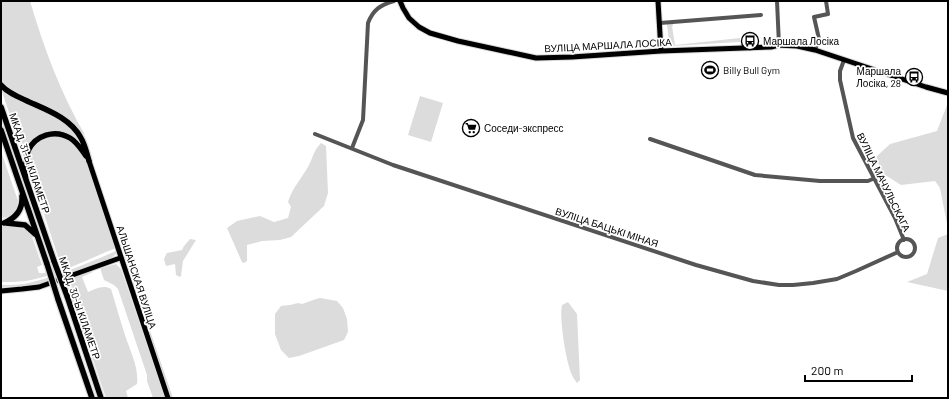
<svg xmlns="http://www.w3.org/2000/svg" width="949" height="399" viewBox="0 0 949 399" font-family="Barlow,sans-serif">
<rect width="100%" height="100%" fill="#fff"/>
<path fill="#dcdcdc" d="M 1,1 L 30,1 C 44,48 60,92 85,135 L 6,86 L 1,81 Z
M 667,24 L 673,24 L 673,26 L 672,26 L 675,45 L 740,38 L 740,42 L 672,46 L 669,42 Z
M 1,89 L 20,100 L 60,120 L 75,132 L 82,144 L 80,144 L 74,139 L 45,133 L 24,156 Z
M 420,96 L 443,103 L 431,142 L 408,135 Z
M 947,105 L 948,105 L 948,229 L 940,188 L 935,181 L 901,185 L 882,173 L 876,157 L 890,144 L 937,131 Z
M 52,135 L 65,138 L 73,142 L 86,160 L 116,248 C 88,259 56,276 26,281 C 18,282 9,282 1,282 L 1,225 L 21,225 L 31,234 L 42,265 L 37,267 L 39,273 C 46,274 60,270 65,264 L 64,258 L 59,260 L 30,171 C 27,149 33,143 52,135 Z
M 321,143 L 326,146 L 328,193 L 324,206 L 291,237 L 280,240 L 262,241 L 247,245 L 247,261 L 244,263 L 242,262 L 227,228 L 237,221 L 260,216 L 274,222 L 288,218 L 291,207 L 288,202 C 292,188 302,178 309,165 C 313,157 314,150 321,143 Z
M 1,151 L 18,201 C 17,212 12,217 1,218 Z
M 114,229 L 116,231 L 173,398 L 170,398 Z
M 948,234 L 948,291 L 907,282 L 927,274 L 938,238 Z
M 190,239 L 196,240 L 183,261 L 181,276 L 180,277 L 176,275 L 175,264 L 166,266 L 164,259 L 167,253 L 182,250 L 184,246 Z
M 116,251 L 116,254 L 110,259 L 39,284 L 21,286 L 1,287 L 1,285 C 10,285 20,285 29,283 C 59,276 88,263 116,251 Z
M 116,264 L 121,269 L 165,398 L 153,398 L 147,381 L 147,375 L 118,289 L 114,285 L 104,280 L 101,271 L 101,268 Z
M 91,271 L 93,272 L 82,277 L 88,292 C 95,289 104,284 111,289 C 116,305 120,320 125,335 C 130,351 139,367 137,384 L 126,391 L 128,398 L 106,398 L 66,280 Z
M 320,298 L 337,301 L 343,308 L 347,319 L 348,332 L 344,340 L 299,356 L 289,358 L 281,350 L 275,334 L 275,314 L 281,306 L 290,305 L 298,303 L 302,304 L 316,299 Z
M 568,302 L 577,314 L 580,380 L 577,383 C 575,380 573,378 572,375 C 566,362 559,319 562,305 Z"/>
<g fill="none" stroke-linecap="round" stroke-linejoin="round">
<g stroke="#dbdbdb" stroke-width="7">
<path id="major" d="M 400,1 L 403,8 L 409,18 L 419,27 L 430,33 L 458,41 L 536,58 L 572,57 L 661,51 L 771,47 L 779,45
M 658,1 L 661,51
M 776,45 L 797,46 L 815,50 L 926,87 L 948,93
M 89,161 L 168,398
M 1,291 L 22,289 L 39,287 L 120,258"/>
</g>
<g stroke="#dbdbdb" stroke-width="8">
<path id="highway" d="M 1,85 C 7,92 16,96 25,100 C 44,109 70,117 81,138 C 85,145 87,154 89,161
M 1,107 L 54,261
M 1,130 L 47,264
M 26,176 C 26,168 25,159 28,151 C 35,135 55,129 70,138 C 77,142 81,149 86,156
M 4,223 C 16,218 23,210 22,196
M 6,223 L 25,225 L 35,234
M 67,296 L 101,398
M 58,299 L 92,398"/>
</g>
<path stroke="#555" stroke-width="4" d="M 777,1 L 779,45
M 660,23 L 761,15
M 815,50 L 819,39 L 814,17 L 828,14 L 826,1
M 844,60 L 840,71 L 840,80 L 853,138 L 895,218 L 904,240
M 315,134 L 393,165 L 696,265 L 753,281 L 779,285 L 793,285 L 813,283 L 837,279 L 856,271 L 898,252
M 650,139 L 755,175 L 820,181 L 868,181 L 875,178
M 352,148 L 363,120 L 368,23 C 373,10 380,5 394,1
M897 248a9 9 0 1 1 18 0a9 9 0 1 1-18 0Z"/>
<use href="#major" stroke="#000" stroke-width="5"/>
<use href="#highway" stroke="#000" stroke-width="5.5"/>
<g stroke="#dbdbdb" stroke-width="8" stroke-linecap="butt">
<path id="highway-bridge" d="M 54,261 L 67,296
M 47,264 L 58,299"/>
</g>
<use href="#highway-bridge" stroke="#000" stroke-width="5.5"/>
</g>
<defs>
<g id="bus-ring" transform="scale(0.9)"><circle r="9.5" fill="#fff" stroke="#000" stroke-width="1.5"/><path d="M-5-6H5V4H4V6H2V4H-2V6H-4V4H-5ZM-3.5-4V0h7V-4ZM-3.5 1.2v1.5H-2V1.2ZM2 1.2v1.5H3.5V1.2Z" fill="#000"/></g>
<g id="stadium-ring" transform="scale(0.9)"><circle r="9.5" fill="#fff" stroke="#000" stroke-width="1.5"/><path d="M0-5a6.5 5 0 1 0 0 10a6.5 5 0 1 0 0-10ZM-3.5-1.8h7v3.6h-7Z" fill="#000"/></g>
<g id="supermarket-ring" transform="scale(0.9)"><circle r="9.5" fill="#fff" stroke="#000" stroke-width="1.5"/><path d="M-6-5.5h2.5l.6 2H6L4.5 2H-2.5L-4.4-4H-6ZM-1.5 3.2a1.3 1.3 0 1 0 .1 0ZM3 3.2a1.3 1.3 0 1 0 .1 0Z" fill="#000"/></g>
</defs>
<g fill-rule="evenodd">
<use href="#bus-ring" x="750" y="41"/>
<use href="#stadium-ring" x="710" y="70"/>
<use href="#bus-ring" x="914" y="77"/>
<use href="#supermarket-ring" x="471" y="128"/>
</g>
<g text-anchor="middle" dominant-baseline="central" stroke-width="3.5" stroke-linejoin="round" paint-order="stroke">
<g font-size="10" fill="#000" stroke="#fff" text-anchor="start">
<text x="763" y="41">Маршала Лосіка</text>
<text x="723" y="70">Billy Bull Gym</text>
<text x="901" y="71" text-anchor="end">Маршала<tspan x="901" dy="12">Лосіка, 28</tspan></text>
<text x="484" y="128">Соседи-экспресс</text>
</g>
<g font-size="10" fill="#000" stroke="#fff">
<text transform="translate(608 45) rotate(-3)">ВУЛІЦА МАРШАЛА ЛОСІКА</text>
<text transform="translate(30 163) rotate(71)">МКАД, 31-Ы КІЛАМЕТР</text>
<text transform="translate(884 182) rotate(64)">ВУЛІЦА МАЧУЛЬСКАГА</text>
<text transform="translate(607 227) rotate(18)">ВУЛІЦА БАЦЬКІ МІНАЯ</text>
<text transform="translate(137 277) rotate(72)">АЛЬШАНСКАЯ ВУЛІЦА</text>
<text transform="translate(80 308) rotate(71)">МКАД, 30-Ы КІЛАМЕТР</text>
</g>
</g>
<rect width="949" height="399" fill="none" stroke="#000000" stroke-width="4"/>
<path d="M805 375v6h107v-6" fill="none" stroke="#000000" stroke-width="2"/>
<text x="811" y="375" font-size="12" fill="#000000" stroke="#ffffff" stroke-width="3" paint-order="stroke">200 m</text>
</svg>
